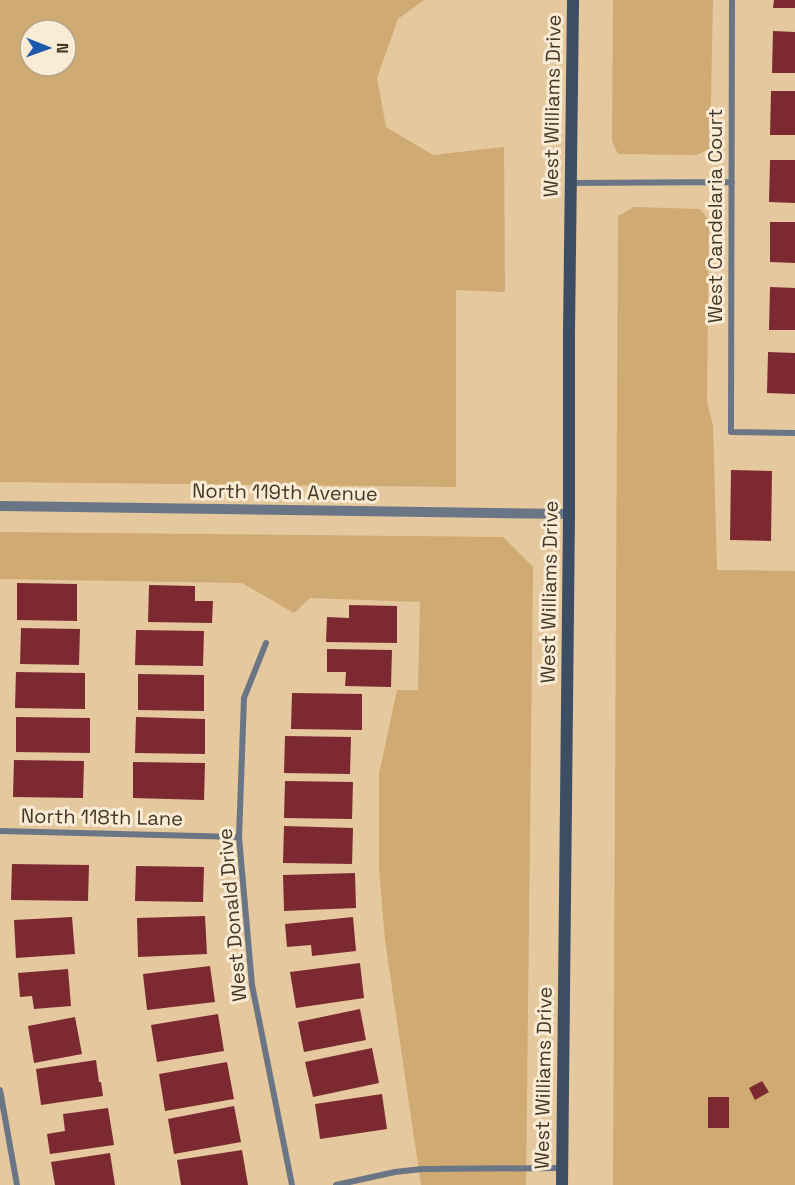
<svg xmlns="http://www.w3.org/2000/svg" width="795" height="1185" viewBox="0 0 795 1185" font-family="'Space Grotesk',sans-serif">
<rect width="100%" height="100%" fill="#e5c89d"/>
<path fill="#cfaa72" fill-rule="evenodd" d="M 0,0 L 424,0 L 398,19 L 377,78 L 386,127 L 433,155 L 504,147 L 505,292 L 456,290 L 456,487 L 0,482 ZM 30,30 L 66,30 L 66,66 L 30,66 Z
M 613,0 L 713,0 L 710,148 L 697,155 L 618,154 L 612,141 Z
M 634,207 L 700,209 L 709,220 L 707,401 L 713,426 L 717,570 L 795,571 L 795,1185 L 613,1185 L 618,216 Z
M 0,532 L 503,537 L 533,567 L 526,1185 L 421,1185 L 385,940 L 379,869 L 379,774 L 397,690 L 418,690 L 420,602 L 310,598 L 294,613 L 242,583 L 0,579 Z"/>
<path fill="#7d2932" d="M 774,0 L 795,0 L 795,8 L 773,8 Z
M 773,31 L 795,32 L 795,73 L 772,73 Z
M 771,91 L 795,91 L 795,135 L 770,135 Z
M 770,160 L 795,160 L 795,203 L 769,202 Z
M 770,222 L 795,222 L 795,263 L 770,262 Z
M 770,287 L 795,288 L 795,330 L 769,330 Z
M 768,352 L 795,353 L 795,394 L 767,393 Z
M 731,470 L 772,471 L 771,541 L 730,540 Z
M 17,583 L 77,584 L 77,621 L 17,620 Z
M 149,585 L 195,586 L 195,601 L 213,601 L 212,623 L 148,622 Z
M 349,605 L 397,606 L 397,643 L 326,642 L 327,617 L 349,618 Z
M 21,628 L 80,629 L 79,665 L 20,664 Z
M 136,630 L 204,631 L 203,666 L 135,665 Z
M 327,649 L 392,650 L 391,687 L 345,686 L 346,672 L 327,672 Z
M 16,672 L 85,673 L 85,709 L 15,708 Z
M 138,674 L 204,675 L 204,711 L 138,710 Z
M 292,693 L 362,694 L 362,730 L 291,729 Z
M 16,717 L 90,718 L 90,753 L 16,752 Z
M 136,717 L 205,719 L 205,754 L 135,753 Z
M 285,736 L 351,737 L 350,774 L 284,773 Z
M 14,760 L 84,761 L 83,798 L 13,797 Z
M 133,762 L 205,763 L 204,800 L 133,798 Z
M 285,781 L 353,782 L 352,819 L 284,818 Z
M 284,826 L 353,828 L 352,864 L 283,863 Z
M 12,864 L 89,865 L 88,901 L 11,900 Z
M 136,866 L 204,867 L 203,902 L 135,901 Z
M 355,873 L 356,908 L 284,911 L 283,875 Z
M 205,916 L 207,954 L 138,957 L 137,918 Z
M 72,917 L 75,954 L 16,958 L 14,920 Z
M 353,917 L 356,951 L 312,956 L 311,945 L 287,947 L 285,924 Z
M 360,963 L 364,998 L 296,1008 L 290,972 Z
M 210,966 L 215,1002 L 147,1010 L 143,974 Z
M 68,969 L 71,1006 L 34,1009 L 32,996 L 20,997 L 18,973 Z
M 360,1009 L 366,1040 L 304,1052 L 298,1022 Z
M 218,1014 L 224,1051 L 157,1062 L 151,1025 Z
M 75,1017 L 82,1054 L 34,1063 L 28,1026 Z
M 372,1048 L 379,1083 L 313,1097 L 305,1062 Z
M 96,1060 L 99,1082 L 101,1082 L 103,1096 L 41,1105 L 36,1069 Z
M 227,1062 L 234,1099 L 165,1111 L 159,1074 Z
M 762,1081 L 769,1092 L 755,1100 L 749,1088 Z
M 382,1094 L 387,1129 L 320,1139 L 315,1104 Z
M 708,1097 L 729,1097 L 729,1128 L 708,1128 Z
M 234,1106 L 241,1142 L 174,1154 L 168,1119 Z
M 108,1108 L 114,1145 L 50,1154 L 47,1134 L 65,1131 L 63,1114 Z
M 242,1150 L 248,1185 L 181,1185 L 177,1160 Z
M 110,1153 L 115,1185 L 55,1185 L 51,1162 Z"/>
<g fill="none" stroke-linecap="round" stroke-linejoin="round">
<path stroke="#6a7686" stroke-width="6" d="M 732,0 L 731,432 L 795,433
M 571,183 L 732,182
M 266,643 L 244,698 L 239,837 L 252,985 L 292,1185
M 0,831 L 239,837
M 0,1090 L 17,1185
M 336,1185 L 395,1172 L 422,1169 L 562,1168"/>
<path stroke="#6a7686" stroke-width="10" d="M 0,506 L 569,514"/>
<path stroke="#3d4d64" stroke-width="12" d="M 562,1185 L 569,514 L 569,333 L 573,0"/>
</g>
<g text-anchor="middle" dominant-baseline="central" stroke-width="6" stroke-linejoin="round" paint-order="stroke">
<g font-size="20" fill="#443927" stroke="#faebd5">
<text transform="translate(552 106) rotate(-89)">West Williams Drive</text>
<text transform="translate(715 216) rotate(-90)">West Candelaria Court</text>
<text transform="translate(285 492) rotate(1)">North 119th Avenue</text>
<text transform="translate(549 592) rotate(-89)">West Williams Drive</text>
<text transform="translate(102 817) rotate(1)">North 118th Lane</text>
<text transform="translate(232 915) rotate(-95)">West Donald Drive</text>
<text transform="translate(543 1078) rotate(-89)">West Williams Drive</text>
</g>
</g>
<g transform="translate(48 48) rotate(91)"><circle r="28" fill="#faebd5" stroke="#b1a48f" stroke-width="1.5"/>
<path d="M0-4.5L10 22L0 15L-10 22Z" fill="#1d5aab"/>
<text y="-9" font-size="16" font-weight="bold" text-anchor="middle" fill="#443927">N</text>
</g>
</svg>
